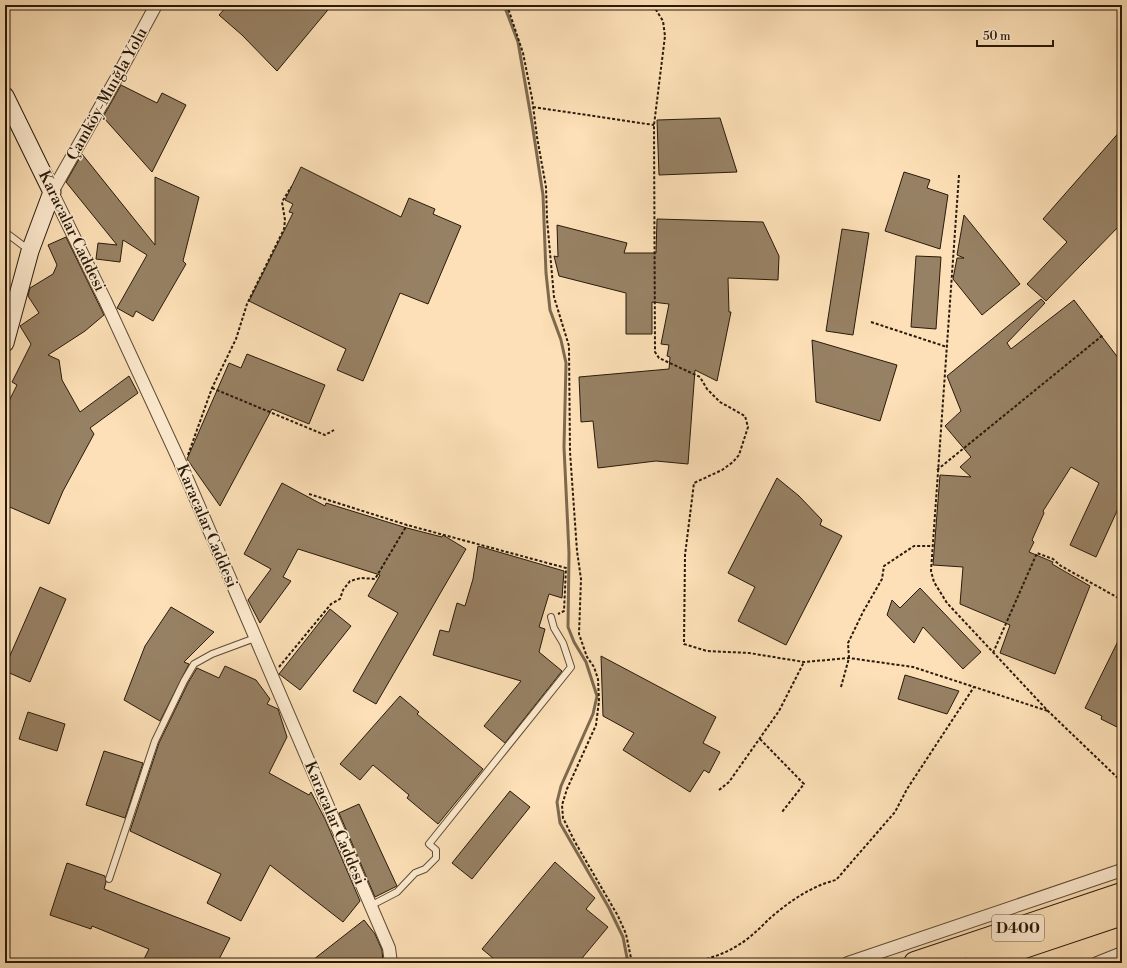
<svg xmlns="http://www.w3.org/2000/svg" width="1127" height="968" viewBox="0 0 1127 968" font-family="'Libre Bodoni',serif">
<rect width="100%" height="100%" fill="#fde0b7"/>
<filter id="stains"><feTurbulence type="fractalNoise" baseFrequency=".005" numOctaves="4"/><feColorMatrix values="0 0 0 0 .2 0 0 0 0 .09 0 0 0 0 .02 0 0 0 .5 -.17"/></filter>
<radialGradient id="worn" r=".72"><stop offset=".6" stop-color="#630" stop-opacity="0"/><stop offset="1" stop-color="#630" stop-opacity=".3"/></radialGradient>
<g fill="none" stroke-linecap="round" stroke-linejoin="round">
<path stroke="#7d694e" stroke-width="3" d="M 504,5 L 518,42 L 532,123 L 543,195 L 546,273 L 550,310 L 561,340 L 566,363 L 564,447 L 569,553 L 568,627 L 574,642 L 586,662 L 597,696 L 593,714 L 561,786 L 557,802 L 560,823 L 609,908 L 623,937 L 628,963"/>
</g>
<path fill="#978164" stroke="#291a0a" d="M 228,5 L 332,5 L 277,71 L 242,35 L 219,15 Z
M 121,85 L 157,103 L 162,93 L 186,105 L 152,172 L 103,117 Z
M 720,118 L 737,172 L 659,175 L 657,120 Z
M 1122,129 L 1122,223 L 1046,301 L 1027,284 L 1067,242 L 1043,219 Z
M 82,154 L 155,245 L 155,177 L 199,197 L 183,261 L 186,264 L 153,321 L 136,311 L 133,317 L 117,308 L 147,255 L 123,240 L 120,262 L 96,259 L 98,243 L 117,245 L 66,182 Z
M 301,167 L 401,217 L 409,198 L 435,209 L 433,214 L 461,226 L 428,304 L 400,293 L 363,381 L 337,370 L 346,349 L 249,301 L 293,213 L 289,212 L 293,204 L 285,200 Z
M 904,172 L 930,180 L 927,188 L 948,195 L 940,249 L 885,231 Z
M 964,215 L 1020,284 L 982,315 L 953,279 L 957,258 L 964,258 L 957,255 Z
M 657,219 L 763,222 L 779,256 L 778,280 L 728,278 L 729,312 L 731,312 L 717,381 L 695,370 L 688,464 L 656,461 L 598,468 L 593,421 L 581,422 L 579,377 L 669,369 L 670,357 L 667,356 L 669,345 L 661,344 L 669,304 L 652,302 L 652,334 L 626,334 L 626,293 L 559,276 L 554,256 L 558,257 L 557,225 L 627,243 L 624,253 L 656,253 Z
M 842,229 L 869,233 L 853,335 L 826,331 Z
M 66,237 L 104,315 L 85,331 L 48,355 L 59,360 L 62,380 L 80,412 L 129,376 L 138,393 L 90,428 L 94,434 L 63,491 L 49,524 L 5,505 L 5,409 L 17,385 L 12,382 L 31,344 L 20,326 L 39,313 L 28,296 L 30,288 L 53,274 L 57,265 L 48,245 Z
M 916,256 L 941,257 L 936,329 L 911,327 Z
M 1041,299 L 1045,303 L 1007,343 L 1011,349 L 1074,300 L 1122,363 L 1122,500 L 1096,557 L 1070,545 L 1099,483 L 1071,467 L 1043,511 L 1044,513 L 1032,540 L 1034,542 L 1029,552 L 1053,562 L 1052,564 L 1090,586 L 1055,674 L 1000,653 L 1010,625 L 960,604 L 963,567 L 933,565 L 940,475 L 971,477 L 960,467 L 971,457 L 945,426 L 961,411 L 947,376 Z
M 812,340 L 897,365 L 880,421 L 816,402 Z
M 247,354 L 325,385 L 309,424 L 272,409 L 220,506 L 187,459 L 229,363 L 241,368 Z
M 777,478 L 799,496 L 822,520 L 820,525 L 842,536 L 786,645 L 738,621 L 755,587 L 728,573 Z
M 282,483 L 325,506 L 326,503 L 407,528 L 442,537 L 443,535 L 466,549 L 376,704 L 353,691 L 398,613 L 368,596 L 380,575 L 298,549 L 283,577 L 291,581 L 260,623 L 248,600 L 271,569 L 244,554 Z
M 478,546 L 564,571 L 562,598 L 549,594 L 539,627 L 545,629 L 539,652 L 562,671 L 505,743 L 484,726 L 521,681 L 433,655 L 440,630 L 449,632 L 457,603 L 465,606 L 473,579 Z
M 40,587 L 66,599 L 30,682 L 5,671 L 5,667 Z
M 920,588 L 981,652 L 963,669 L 923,627 L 914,643 L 887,615 L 892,600 L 900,608 Z
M 171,607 L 214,632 L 184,662 L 189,664 L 160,721 L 124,700 L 145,646 Z
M 330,609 L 351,626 L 300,690 L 279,674 Z
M 1122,633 L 1122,725 L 1118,723 L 1117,727 L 1101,719 L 1102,716 L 1085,708 Z
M 601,656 L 716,717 L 703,743 L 720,752 L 709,773 L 704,770 L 690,792 L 623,750 L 634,733 L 603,716 Z
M 225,666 L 256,680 L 270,699 L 267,704 L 278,709 L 287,737 L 269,773 L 309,795 L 311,792 L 325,819 L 360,901 L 343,922 L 270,865 L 241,921 L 207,903 L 221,874 L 130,831 L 159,743 L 188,683 L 197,668 L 219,678 Z
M 905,675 L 959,691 L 947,714 L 898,699 Z
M 400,696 L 419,712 L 417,714 L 483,769 L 438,824 L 407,798 L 409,795 L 373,765 L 360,780 L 340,764 Z
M 28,712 L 65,724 L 57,751 L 19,739 Z
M 104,751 L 143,763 L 125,818 L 86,805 Z
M 510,791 L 530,807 L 472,879 L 452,863 Z
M 359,804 L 397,886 L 375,897 L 339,813 Z
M 555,862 L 595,898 L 586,909 L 608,927 L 578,963 L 499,963 L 482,949 Z
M 67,863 L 105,876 L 106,882 L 104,889 L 230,938 L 217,963 L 142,963 L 149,949 L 92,926 L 91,929 L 50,915 Z
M 364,920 L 375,934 L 382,950 L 383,963 L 309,963 Z"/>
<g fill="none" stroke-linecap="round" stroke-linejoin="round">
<g stroke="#5e4c35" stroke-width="8">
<path id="lane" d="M 5,232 L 29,250
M 109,879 L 155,741 L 184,681 L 194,664 L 212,654 L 255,638
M 370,906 L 397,892 L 415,873 L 425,869 L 436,858 L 436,850 L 429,844 L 571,667 L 563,643 L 554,628 L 551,617"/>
</g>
<g stroke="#5e4c35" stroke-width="14">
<path id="street" d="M 156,5 L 116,79 L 52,192 L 105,300 L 179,460 L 389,948 L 391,963
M 848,963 L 1122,870
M 1097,963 L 1122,953"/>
</g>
<g stroke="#291a0a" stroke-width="19">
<path id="secondary" d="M 5,96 L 52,192 L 30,251 L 5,343"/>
</g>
<g stroke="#291a0a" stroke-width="24">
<path id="highway" d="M 915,963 L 1122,894
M 976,963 L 1122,914"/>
</g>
<path stroke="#291a0a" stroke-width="2" stroke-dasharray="3 2" stroke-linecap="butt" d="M 507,5 L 523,53 L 532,98 L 537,137 L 546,187 L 547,219 L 554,297 L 569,346 L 570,452 L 577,551 L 581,579 L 579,634 L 587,657 L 594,667 L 598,679 L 599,701 L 596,725 L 567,789 L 562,805 L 563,818 L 575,842 L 618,916 L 626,934 L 632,963
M 653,5 L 663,21 L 665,36 L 654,125 L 655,352 L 659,358 L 700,377 L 707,389 L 720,402 L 745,416 L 748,427 L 739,455 L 733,462 L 722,470 L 694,483 L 685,555 L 684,644 L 707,651 L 749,653 L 804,662 L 849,658 L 913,667 L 1048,711
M 533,107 L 654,125
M 959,175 L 931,571 L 934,582 L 947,603 L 1048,711 L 1122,782
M 871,322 L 947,347
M 212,388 L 325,435 L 334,430
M 188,455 L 212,388 L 236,339 L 247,304 L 284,229 L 285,220 L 282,202 L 291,187
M 937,470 L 1103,335
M 309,494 L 407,525 L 566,568 L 564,611 L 558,614
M 993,653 L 1037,553 L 1053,559 L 1061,566 L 1122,600
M 279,667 L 331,604 L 340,599 L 343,590 L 350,581 L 361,578 L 375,579 L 407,525
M 841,687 L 849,658 L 848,643 L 863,612 L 882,579 L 884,566 L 914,546 L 932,546
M 760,739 L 804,784 L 782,812
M 719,790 L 729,782 L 779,711 L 804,662
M 692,963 C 707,959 722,955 735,947 C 748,940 758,930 768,920 C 787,903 811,886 836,880 L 895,812 L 907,789 L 974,687"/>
<use href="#lane" stroke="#feebd0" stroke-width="6"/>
<use href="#street" stroke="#feebd0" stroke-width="12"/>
<use href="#secondary" stroke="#feebd0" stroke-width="17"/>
<use href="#highway" stroke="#fde0b7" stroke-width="22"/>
</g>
<g text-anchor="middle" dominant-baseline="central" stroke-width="3" stroke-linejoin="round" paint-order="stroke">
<rect fill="#feebd0" stroke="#695945" stroke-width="1" x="992" y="915" width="52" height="26" rx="3"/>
<g font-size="15" font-weight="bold" fill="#291a0a">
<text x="1018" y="928">D400</text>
</g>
<g font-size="16" fill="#291a0a" stroke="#feebd0">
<text transform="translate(107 94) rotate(-61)">Çamköy-Muığla Yolu</text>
<text transform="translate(72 231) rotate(64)">Karacalar Caddesi</text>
<text transform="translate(207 526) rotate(67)">Karacalar Caddesi</text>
<text transform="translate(335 823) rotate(67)">Karacalar Caddesi</text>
</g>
</g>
<rect width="1127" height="968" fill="none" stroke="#fde0b7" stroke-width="20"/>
<rect x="6" y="6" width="1115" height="956" fill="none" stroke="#291a0a" stroke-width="2"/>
<rect x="10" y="10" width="1107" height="948" fill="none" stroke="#291a0a"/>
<path d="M977 40v6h76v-6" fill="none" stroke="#291a0a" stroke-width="2"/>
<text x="983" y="40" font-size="12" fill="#291a0a" stroke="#feebd0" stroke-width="3" paint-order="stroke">50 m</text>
<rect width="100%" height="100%" filter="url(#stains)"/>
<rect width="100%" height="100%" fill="url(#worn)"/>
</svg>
